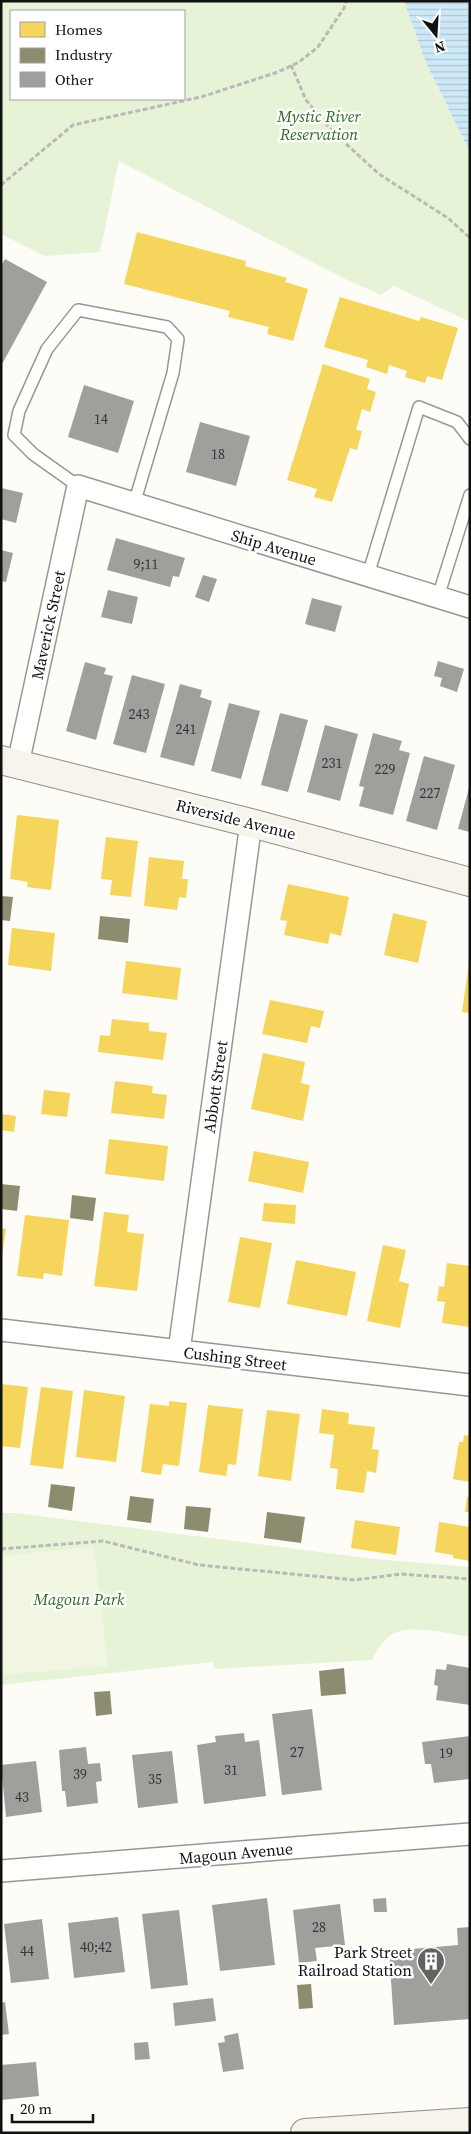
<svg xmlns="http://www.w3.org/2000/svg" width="471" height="2134" viewBox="0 0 471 2134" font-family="'Source Serif 4',serif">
<defs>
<pattern id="water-rules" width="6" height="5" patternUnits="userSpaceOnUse" patternTransform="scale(1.25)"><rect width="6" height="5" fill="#cde8f7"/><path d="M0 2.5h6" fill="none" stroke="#afc6d3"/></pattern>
</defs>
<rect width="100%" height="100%" fill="#fdfcf7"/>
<path fill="#e7f3d7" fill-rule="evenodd" d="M 1,1 L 404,1 L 426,63 L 470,152 L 470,322 L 394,286 L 381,295 L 341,277 L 119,161 L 100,252 L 45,256 L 1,234 ZM 11,11 L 184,11 L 184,99 L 11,99 Z
M 1,1513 L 16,1513 L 374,1559 L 470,1567 L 470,1637 C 451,1634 407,1623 391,1635 C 382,1641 377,1651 372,1660 L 214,1669 L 213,1662 L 1,1685 Z"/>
<path fill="#f0f6e1" d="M 94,1547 L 108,1666 L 1,1675 L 1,1556 Z"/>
<path fill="url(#water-rules)" d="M 404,1 L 470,1 L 470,152 L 426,63 Z"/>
<path fill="#f6d55c" d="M 137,232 L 246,261 L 245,266 L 287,278 L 285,282 L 308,289 L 293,341 L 267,334 L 269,327 L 228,317 L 230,311 L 124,284 Z
M 340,297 L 419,321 L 421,317 L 458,328 L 442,380 L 427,376 L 425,383 L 405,377 L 407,371 L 389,365 L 387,374 L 366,367 L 368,360 L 324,347 Z
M 323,364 L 370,379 L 367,389 L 376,392 L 370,412 L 362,409 L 356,430 L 362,431 L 357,450 L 350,448 L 332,502 L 314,497 L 317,489 L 287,480 Z
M 17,815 L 59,820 L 51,890 L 27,887 L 28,882 L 10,879 Z
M 106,837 L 138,841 L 131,897 L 110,895 L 112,880 L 101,879 Z
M 149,857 L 184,861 L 182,879 L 188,879 L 186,898 L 179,897 L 177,910 L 144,906 Z
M 288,884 L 349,897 L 341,936 L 330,933 L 328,944 L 284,935 L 287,921 L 280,920 Z
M 393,913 L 427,921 L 418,963 L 384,955 Z
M 12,928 L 55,933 L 51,971 L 8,965 Z
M 126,961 L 181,968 L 177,1000 L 122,993 Z
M 469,963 L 470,963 L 470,1013 L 462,1012 Z
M 270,1000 L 324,1011 L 320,1028 L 311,1026 L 307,1043 L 262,1034 Z
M 112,1019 L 149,1023 L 149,1031 L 167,1033 L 163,1060 L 98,1052 L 100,1035 L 110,1036 Z
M 263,1053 L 305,1062 L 301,1083 L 310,1085 L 303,1121 L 251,1109 Z
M 115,1081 L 153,1086 L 152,1093 L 167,1095 L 164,1119 L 111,1113 Z
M 44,1090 L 70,1093 L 67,1117 L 41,1114 Z
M 1,1114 L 16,1116 L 14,1132 L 1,1130 Z
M 109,1139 L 168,1146 L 164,1181 L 105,1174 Z
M 254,1151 L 309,1162 L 303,1193 L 248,1181 Z
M 264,1203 L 296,1205 L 295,1224 L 262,1221 Z
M 104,1212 L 129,1215 L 127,1232 L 144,1234 L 137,1291 L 94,1286 Z
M 25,1215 L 69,1220 L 62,1276 L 44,1273 L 43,1279 L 17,1276 Z
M 1,1228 L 6,1229 L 2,1256 L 1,1255 Z
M 240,1237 L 272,1243 L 260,1308 L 228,1302 Z
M 383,1245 L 406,1250 L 399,1281 L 409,1284 L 400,1328 L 367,1321 Z
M 296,1260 L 356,1272 L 347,1316 L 287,1304 Z
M 447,1263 L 470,1266 L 470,1327 L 442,1323 L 445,1302 L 437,1301 L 439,1286 L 444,1287 Z
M 1,1384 L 28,1387 L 20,1448 L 1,1446 Z
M 41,1387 L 73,1391 L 63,1469 L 30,1465 Z
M 84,1390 L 125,1396 L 116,1462 L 76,1457 Z
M 169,1401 L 187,1403 L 179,1466 L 163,1464 L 161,1475 L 141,1472 L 150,1404 L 169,1406 Z
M 208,1405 L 243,1409 L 236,1465 L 228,1464 L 226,1476 L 199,1472 Z
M 322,1409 L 349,1413 L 348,1424 L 375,1427 L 372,1449 L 379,1450 L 376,1473 L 367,1471 L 364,1493 L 336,1489 L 338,1469 L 330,1468 L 334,1435 L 319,1433 Z
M 267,1410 L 300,1414 L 291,1481 L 258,1476 Z
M 464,1435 L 470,1436 L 470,1482 L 453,1479 L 459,1442 L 463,1442 Z
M 467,1497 L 470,1497 L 470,1512 L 465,1512 Z
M 355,1520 L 400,1527 L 396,1555 L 351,1548 Z
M 439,1522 L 470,1527 L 470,1561 L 453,1558 L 453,1555 L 435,1552 Z"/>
<path fill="#8c8c6e" d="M 1,896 L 13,897 L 10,921 L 1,920 Z
M 100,916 L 130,919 L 128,943 L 98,939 Z
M 1,1184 L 20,1186 L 17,1211 L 1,1209 Z
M 72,1195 L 96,1198 L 93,1221 L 70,1218 Z
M 51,1484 L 75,1487 L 72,1511 L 48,1507 Z
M 130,1496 L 154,1499 L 151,1523 L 127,1520 Z
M 186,1506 L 211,1508 L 208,1532 L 184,1529 Z
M 267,1512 L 305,1517 L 301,1543 L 264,1538 Z
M 344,1668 L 346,1694 L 321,1696 L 319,1671 Z
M 110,1691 L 112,1714 L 96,1716 L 94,1692 Z
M 311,1984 L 313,2008 L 299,2009 L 297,1985 Z"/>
<path fill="#a19f9c" d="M 5,259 L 47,282 L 1,366 L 1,266 Z
M 84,385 L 134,401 L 118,453 L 68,437 Z
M 200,422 L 250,436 L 236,486 L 186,472 Z
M 1,488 L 23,493 L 16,523 L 1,519 Z
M 116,538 L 185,558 L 179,577 L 173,576 L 170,587 L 107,570 Z
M 1,550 L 13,553 L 6,582 L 1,581 Z
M 203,575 L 217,579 L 209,602 L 195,597 Z
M 108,590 L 138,597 L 132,624 L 101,617 Z
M 312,598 L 342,606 L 335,632 L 305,624 Z
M 438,661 L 464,669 L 457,692 L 440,686 L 442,678 L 434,676 Z
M 85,662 L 106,668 L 104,674 L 113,676 L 96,740 L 66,731 Z
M 132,675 L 165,684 L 146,753 L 113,744 Z
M 180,684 L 202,690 L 200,697 L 212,701 L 194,766 L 160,757 Z
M 229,703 L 260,711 L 241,779 L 211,771 Z
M 280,713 L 308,720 L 288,792 L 261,785 Z
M 325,725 L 358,734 L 340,801 L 307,792 Z
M 373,733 L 402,741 L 399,750 L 410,753 L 393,815 L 359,806 L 364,787 L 359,786 Z
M 424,756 L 455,765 L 437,830 L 406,821 Z
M 469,788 L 470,788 L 470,832 L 458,829 Z
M 447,1664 L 470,1668 L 470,1705 L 436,1700 L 438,1686 L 434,1685 L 436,1669 L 446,1670 Z
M 312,1709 L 322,1790 L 282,1795 L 272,1714 Z
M 244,1733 L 245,1742 L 259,1740 L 266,1796 L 204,1804 L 197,1745 L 216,1742 L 215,1736 Z
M 470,1736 L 470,1779 L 434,1783 L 431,1764 L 425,1764 L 422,1742 Z
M 86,1747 L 88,1764 L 100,1763 L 102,1781 L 96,1782 L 98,1803 L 67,1807 L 65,1791 L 62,1791 L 59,1750 Z
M 172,1751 L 178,1803 L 138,1808 L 132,1755 Z
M 36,1761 L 42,1812 L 6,1817 L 1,1765 Z
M 267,1898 L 275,1965 L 220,1971 L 212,1905 Z
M 386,1898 L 387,1912 L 374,1912 L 373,1899 Z
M 340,1904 L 345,1945 L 315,1948 L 317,1961 L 299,1963 L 293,1910 Z
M 179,1910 L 188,1985 L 151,1989 L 142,1914 Z
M 118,1917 L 125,1972 L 74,1978 L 68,1923 Z
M 42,1919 L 49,1979 L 11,1983 L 4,1924 Z
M 470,1927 L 470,2019 L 394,2025 L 389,1951 L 458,1945 L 457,1928 Z
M 213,1998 L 216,2021 L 175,2026 L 173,2003 Z
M 5,2002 L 9,2034 L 1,2035 L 1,2003 Z
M 238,2033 L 244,2069 L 223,2072 L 218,2043 L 225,2042 L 224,2036 Z
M 148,2042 L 150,2059 L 135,2060 L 134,2043 Z
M 36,2062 L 39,2096 L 1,2100 L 1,2065 Z"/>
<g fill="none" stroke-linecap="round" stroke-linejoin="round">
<g stroke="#979795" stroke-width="14">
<path id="lane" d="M 78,486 L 33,454 L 14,435 L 19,411 L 47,349 L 78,310 L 167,327 L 178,339 L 173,373 L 134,504
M 368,575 L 419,407 L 457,422 L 470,439
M 438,597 L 470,495"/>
</g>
<g stroke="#979795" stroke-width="24">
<path id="street" d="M 18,764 L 78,486 L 470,607
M 1,1330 L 470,1385
M 179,1351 L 251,823
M 1,1871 L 470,1834"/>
</g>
<g stroke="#8e8d8b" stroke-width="30">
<path id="secondary" d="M 1,760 L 251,823 L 470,882
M 305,2133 L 470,2122"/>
</g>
<path stroke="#b9b9b8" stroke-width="3" stroke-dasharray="5 2.5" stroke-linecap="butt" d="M 291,65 L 306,100 L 333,132 L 379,174 L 448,218 L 470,238
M 1,185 L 73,125 L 201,97 L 278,72 L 299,62 L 318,47 L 344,8 L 346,1
M 1,1549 L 103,1541 L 199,1565 L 355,1580 L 401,1574 L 470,1579"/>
<use href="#lane" stroke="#fffffe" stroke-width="11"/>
<use href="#street" stroke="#fffffe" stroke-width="21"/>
<use href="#secondary" stroke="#f6f4eb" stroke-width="28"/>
</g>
<defs>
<g id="building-pin" transform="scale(1.4375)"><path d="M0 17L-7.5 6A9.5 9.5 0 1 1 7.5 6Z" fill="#646362" stroke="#fff"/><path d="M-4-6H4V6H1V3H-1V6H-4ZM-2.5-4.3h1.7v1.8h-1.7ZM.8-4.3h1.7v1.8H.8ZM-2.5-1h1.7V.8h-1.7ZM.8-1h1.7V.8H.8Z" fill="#fff"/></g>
</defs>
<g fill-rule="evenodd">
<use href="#building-pin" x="431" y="1961"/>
</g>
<g text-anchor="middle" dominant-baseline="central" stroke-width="5" stroke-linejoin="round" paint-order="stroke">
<g font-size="14" fill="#353434">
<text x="101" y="419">14</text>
<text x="218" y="454">18</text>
<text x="146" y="564">9;11</text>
<text x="139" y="714">243</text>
<text x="186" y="729">241</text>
<text x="332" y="763">231</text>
<text x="385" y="769">229</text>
<text x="430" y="793">227</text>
<text x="297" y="1752">27</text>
<text x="446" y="1753">19</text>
<text x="231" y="1770">31</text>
<text x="80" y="1774">39</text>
<text x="155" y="1779">35</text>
<text x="22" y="1797">43</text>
<text x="319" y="1927">28</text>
<text x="96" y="1947">40;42</text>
<text x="27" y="1951">44</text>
</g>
<g font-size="16" font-style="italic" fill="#2f6b1f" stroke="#fff">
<text x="319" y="116">Mystic River<tspan x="319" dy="18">Reservation</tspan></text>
<text x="79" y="1599">Magoun Park</text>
</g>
<g font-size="16" fill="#111" stroke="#fff">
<text transform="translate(274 547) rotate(17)">Ship Avenue</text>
<text transform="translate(48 625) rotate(-78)">Maverick Street</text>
<text transform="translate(236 819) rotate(14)">Riverside Avenue</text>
<text transform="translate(215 1087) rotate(-82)">Abbott Street</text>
<text transform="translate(235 1358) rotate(7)">Cushing Street</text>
<text transform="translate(236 1853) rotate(-5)">Magoun Avenue</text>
</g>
<g font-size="16" fill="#111" stroke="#fff" text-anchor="end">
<text x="412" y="1952">Park Street<tspan x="412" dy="18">Railroad Station</tspan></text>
</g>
</g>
<rect width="471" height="2134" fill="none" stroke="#111111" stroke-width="5"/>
<rect x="10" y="10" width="175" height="90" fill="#ffffff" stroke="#a0a0a0"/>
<rect x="20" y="22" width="25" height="15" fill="#f6d55c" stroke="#a0a0a0"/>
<text x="55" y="35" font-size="15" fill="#111111">Homes</text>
<rect x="20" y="48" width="25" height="15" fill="#8c8c6e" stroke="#a0a0a0"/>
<text x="55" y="60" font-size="15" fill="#111111">Industry</text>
<rect x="20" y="72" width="25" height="15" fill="#a19f9c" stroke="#a0a0a0"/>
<text x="55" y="85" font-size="15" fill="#111111">Other</text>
<g transform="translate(436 35) rotate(162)" stroke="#ffffff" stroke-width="4" paint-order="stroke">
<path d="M0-4L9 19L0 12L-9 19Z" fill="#111111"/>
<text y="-8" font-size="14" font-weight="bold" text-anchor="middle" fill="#111111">N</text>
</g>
<path d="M12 2114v8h81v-8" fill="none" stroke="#111111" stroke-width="2.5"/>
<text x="20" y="2114" font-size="15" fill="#111111" stroke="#ffffff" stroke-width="4" paint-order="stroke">20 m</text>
</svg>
